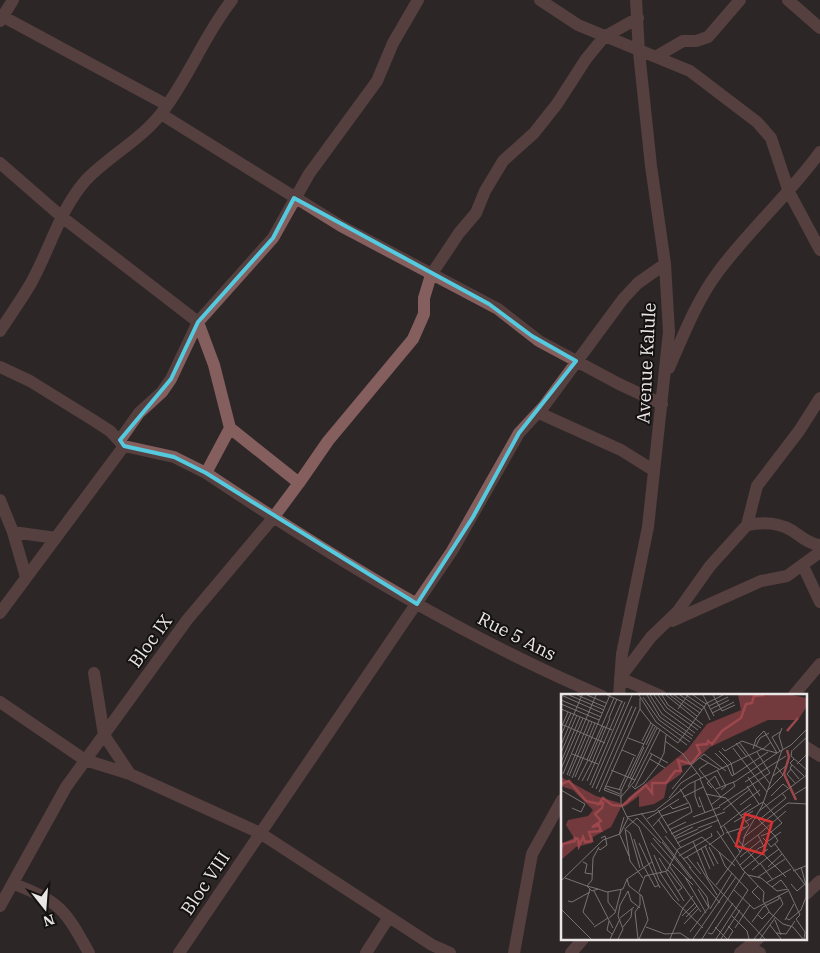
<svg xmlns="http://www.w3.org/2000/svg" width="820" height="953" viewBox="0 0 820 953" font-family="'IBM Plex Serif',serif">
<rect width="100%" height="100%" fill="#2e2727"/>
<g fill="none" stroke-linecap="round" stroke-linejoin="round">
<path stroke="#855e5e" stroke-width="12" d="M 540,0 L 578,25 L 690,71 L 757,122 L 771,138 L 789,192 L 820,250
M 788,0 L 820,28
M 0,15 L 167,105
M 0,21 L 13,0
M 657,56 L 683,41 L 696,41 L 708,37 L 740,0
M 161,114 L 341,226 L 498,309 L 539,341 L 619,384 L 662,404
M 0,163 L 62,217 L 198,322 L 214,365 L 230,428 L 206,473 L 174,457 L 124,446 L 0,613
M 0,331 C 10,315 22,299 31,283 C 50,249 60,209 86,180 C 109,156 139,141 160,115 C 188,80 204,35 232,0
M 0,367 L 30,381 L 93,420 L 110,431 L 124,446
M 669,368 C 683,336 697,300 718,272 C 749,230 789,195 820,152
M 539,413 L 621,450 L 653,470
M 120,440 L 139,413 L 162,392 L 171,379 L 198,322 L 273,238 L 309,174 L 377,81 L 393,43 L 418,0
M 206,473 C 332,557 463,637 602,696
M 299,483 L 328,441 L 413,339 L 424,314 L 424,298 L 431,275 L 459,233 L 476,213 L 485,191 L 503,161 L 534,133 L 557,104 L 586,59 L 604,37 L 638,18
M 0,500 L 13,532 L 56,538
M 747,525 C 762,522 777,522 791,530 C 801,536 808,544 820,545
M 13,532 L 26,577
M 803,566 L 820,602
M 672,621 L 761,581 L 787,576 L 820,552
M 94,673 L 104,735 L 130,774
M 619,696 L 622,654 L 648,527 L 669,332 L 665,264 L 651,166 L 639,52 L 636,0
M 661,696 L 620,678 L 651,637 L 678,611 L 710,566 L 747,525 L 757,486 L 799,431 L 820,398
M 793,696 L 820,664
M 0,702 L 85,760 L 130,774 L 260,833 L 432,945 L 450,953
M 806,747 L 820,756
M 14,884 C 61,902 65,910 89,953
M 806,894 L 820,881
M 0,906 L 66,787 L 187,620 L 273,518 L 299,483 L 230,428
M 749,946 L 760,953
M 179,953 L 452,551 L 519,433 L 544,406 L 623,299 L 638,283 L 665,264
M 366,953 L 389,917
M 514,953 L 532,854 L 562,800
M 571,953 L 583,939
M 740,953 L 758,939"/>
</g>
<path d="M0 0H820V953H0ZM 294,198 L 489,304 L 532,336 L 576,361 L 519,433 L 473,517 L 417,604 L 206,473 L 174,457 L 124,446 L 120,440 L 171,379 L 198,322 L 273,238 Z" fill="#2e2727" fill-opacity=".55" fill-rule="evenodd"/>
<path fill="none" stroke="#55cade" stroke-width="4" stroke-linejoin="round" d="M 294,198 L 489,304 L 532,336 L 576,361 L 519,433 L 473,517 L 417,604 L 206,473 L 174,457 L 124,446 L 120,440 L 171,379 L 198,322 L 273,238 Z"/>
<g text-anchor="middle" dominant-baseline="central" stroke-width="4" stroke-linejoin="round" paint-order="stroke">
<g font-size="18" fill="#ebe6e6" stroke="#141111">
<text transform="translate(646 363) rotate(-87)">Avenue Kalule</text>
<text transform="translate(517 636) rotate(27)">Rue 5 Ans</text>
<text transform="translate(150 641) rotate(-54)">Bloc IX</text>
<text transform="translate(205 883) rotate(-56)">Bloc VIII</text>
</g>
</g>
<g transform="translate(561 694)">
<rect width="246" height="246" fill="#2e2727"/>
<path d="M 177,1 L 231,1 L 245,4 L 246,12 L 237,26 L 207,26 L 149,53 L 130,70 L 121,72 L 120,80 L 106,90 L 103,104 L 93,110 L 78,113 L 78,102 L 63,113 L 67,104 L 126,56 L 146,30 L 180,16 ZM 0,83 L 35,102 L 59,109 L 60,113 L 50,133 L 32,143 L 31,149 L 15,153 L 0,166 L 0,150 L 13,144 L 5,131 L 7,126 L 27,122 L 32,116 L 12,96 L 0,92 Z" fill="#733a3d"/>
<path fill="none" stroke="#9c474c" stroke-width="2.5" d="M 226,37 L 237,24M 226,56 L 228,63 L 223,80 L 235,106M 0,90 L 8,87 L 25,107 L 38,110M 0,155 L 2,150 L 14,147 L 14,144 L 17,145 L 18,152 L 22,143 L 24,148 L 31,147 L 28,138 L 40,137 L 38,131 L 31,133 L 40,127 L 34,120 L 41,114 L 42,109 L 38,110 L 42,104 L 51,111 L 61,112 L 85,91 L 91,99 L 91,89 L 105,89 L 114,77 L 120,77 L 117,66 L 130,70 L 139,59 L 136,51 L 146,50 L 147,47 L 151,50 L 161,37 L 180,24 L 185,10 L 191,9 L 193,2 L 203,1"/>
<path fill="none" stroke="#7a7373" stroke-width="1" d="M 0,1 L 41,19M 8,1 L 43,16M 16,1 L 44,13M 26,1 L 45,9M 46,1 L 62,8M 78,1 L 95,28 L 126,51M 86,1 L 99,23 L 131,45M 89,1 L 101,20 L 132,42M 93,1 L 104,17 L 134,39M 97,1 L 106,14 L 137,36M 101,1 L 107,11 L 140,34M 105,1 L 142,31M 109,1 L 136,22M 113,1 L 139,19M 119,1 L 141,16M 125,1 L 143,13 L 149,26M 132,1 L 145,10M 142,1 L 153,22M 152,1 L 161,17 L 174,11M 82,3 L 98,26 L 129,48M 79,4 L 79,15 L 90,29 L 117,49 L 146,9 L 162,1M 0,6 L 40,23M 0,10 L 38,26M 148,12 L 167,3M 0,15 L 51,36M 117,15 L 127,1M 150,15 L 168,6M 151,19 L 173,8M 48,24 L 56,5M 0,30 L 44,49M 92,31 L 60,97 L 60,110 L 66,123 L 78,133 L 98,186 L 112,205 L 142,234M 0,34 L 7,18M 221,34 L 218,42 L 222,56M 208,39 L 199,44 L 195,52 L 202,55 L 210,48M 0,41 L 10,19M 67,44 L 83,50M 81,47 L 90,29M 104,47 L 122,60 L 140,84M 178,48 L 209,90M 175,49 L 186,63M 0,51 L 21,1M 85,51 L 94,33M 161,54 L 164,57 L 181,47 L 195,52M 172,54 L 206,98M 61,56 L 75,62M 231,56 L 230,62 L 247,77M 232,56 L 247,42M 158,57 L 170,69 L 173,81M 219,57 L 211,43 L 219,38M 0,59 L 16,21M 89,59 L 107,69M 154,59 L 166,71 L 171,82 L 207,58M 11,60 L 37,70M 139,64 L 158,75M 89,65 L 104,74M 233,65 L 229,69 L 243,82M 26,66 L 53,4M 28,67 L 43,32M 0,68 L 19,23M 31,68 L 49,24M 147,69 L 138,75 L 160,103M 131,70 L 143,60 L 165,77M 236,70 L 247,59M 231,71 L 229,74 L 238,85M 0,75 L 22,24M 230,75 L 226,80 L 234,89M 50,76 L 74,86M 156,76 L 165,92 L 160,96M 2,80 L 35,1M 6,81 L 28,27M 8,82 L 31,28M 212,82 L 225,72M 14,83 L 49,1M 187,83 L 199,102M 11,84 L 34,29M 69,84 L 83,53M 139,85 L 163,140 L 148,151M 17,86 L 27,66M 21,87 L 31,68M 26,87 L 61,7M 134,87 L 134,102 L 138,113 L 140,112M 184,88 L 225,62M 29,91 L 64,8M 45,92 L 60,96M 71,92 L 74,95 L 83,89 L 97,71 L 103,59 L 105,41M 186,92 L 198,110M 67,93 L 96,34M 74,93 L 91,60M 31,94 L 71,1M 44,94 L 59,100M 151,94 L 146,89 L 154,82 L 159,92M 35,95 L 71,12M 111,95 L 131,71M 119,95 L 129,111M 155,95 L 175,87 L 216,59 L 203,37 L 195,45 L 192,55M 0,96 L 24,110 L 20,118 L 11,114M 58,96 L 73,63M 207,96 L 222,81 L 215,72M 38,98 L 75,13M 145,100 L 165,104 L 188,131 L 177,139 L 178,147 L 198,170M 234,100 L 247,92M 59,102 L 43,96 L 79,15M 210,102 L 222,90 L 227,94M 122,103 L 142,93M 138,103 L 144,119M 59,104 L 73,88 L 99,36M 108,104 L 120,89 L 136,79M 150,111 L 174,92 L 172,88M 179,111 L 199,96M 109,112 L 112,115 L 127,109M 158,112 L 209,79 L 196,58M 97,116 L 120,154M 162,116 L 189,95M 198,117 L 247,80M 80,119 L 146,203 L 148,213 L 129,238M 179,122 L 202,108 L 221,129 L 210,138 L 194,122 L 184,128M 66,123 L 94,117 L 128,90 L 201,55 L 216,59 L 230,51 L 247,34M 132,123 L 159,113M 86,125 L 118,105M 97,125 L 106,139M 198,126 L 225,104 L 221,99M 173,128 L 192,117M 92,132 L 101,122 L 128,113M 106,132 L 131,118 L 129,111M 127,132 L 164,118M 163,132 L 179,158M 64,134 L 69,167 L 82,184M 65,134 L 76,124 L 100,149M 137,134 L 158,126M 159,134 L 190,110M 65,136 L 69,139 L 79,174M 108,136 L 125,128M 156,137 L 182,176 L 203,198 L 202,207 L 209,219 L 222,230 L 232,233 L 242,245M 165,139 L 184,133M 110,140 L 127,132M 58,141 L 63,123M 59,141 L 68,162M 104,142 L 130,174M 200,142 L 210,138 L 214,142 L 220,138M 113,143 L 132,133M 92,144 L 112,167M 182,144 L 227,109 L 247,110M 73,145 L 82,173M 114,145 L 137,135M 132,147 L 147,184 L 204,245M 101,148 L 130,185M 78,149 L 99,194M 90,149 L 110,172M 116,149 L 151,132M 214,150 L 245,192 L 245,203 L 240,216 L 228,226 L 225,224M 144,152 L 153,172M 148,153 L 157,170M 181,153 L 197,141M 37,154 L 39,156 L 46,151 L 44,142 L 40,144M 140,154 L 149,175M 205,157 L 197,141 L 225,117M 201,158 L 206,164 L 218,155M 93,161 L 101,179M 118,162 L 151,142 L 150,139M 126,163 L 146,151M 179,163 L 200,146M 98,164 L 106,177M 122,165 L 126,163 L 140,180M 22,168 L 26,170 L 24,179 L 31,180M 136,168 L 156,201M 199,169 L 211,185M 111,170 L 132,191M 179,171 L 198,154 L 201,153 L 207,147 L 209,146 L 214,142 L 217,147 L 210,153 L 206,148 L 202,144M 83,173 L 94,193 L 98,191M 109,173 L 140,218M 128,173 L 159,209M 207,173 L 221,160M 240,173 L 245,191M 107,176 L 121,194 L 117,197M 181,176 L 207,155M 191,176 L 206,164 L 225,183M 232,177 L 247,171M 105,178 L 123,207M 99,179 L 118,207M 187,181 L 200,184 L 216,197 L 227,195 L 239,221 L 235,225 L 244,238 L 243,245M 124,183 L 145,219M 197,183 L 224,165M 4,184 L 26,192 L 31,197 L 37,195 L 46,198 L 62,195 L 66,185M 0,187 L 42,146 L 59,140 L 67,124M 205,189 L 230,175M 230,190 L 236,197 L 244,190M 155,191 L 180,157 L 184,141 L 201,112 L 221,56M 197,192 L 191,198 L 199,206M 211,193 L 220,186 L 226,194M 29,195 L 22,218 L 33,231M 37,195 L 26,192 L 31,186 L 32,164 L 38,153M 137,195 L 148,214M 173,196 L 193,215 L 227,197M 33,197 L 52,234M 67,197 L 70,207 L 79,214M 47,198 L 47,208 L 54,217M 78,198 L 84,182 L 106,177 L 117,155 L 141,143 L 174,172M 7,207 L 11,208 L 29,198M 122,214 L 132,202M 0,215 L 30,245M 149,215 L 171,179M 196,220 L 201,225 L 208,218M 170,221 L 186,237 L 188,245M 121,222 L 134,209M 125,223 L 136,212M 48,224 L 54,219 L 60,196M 59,224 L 73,213M 214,224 L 209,231 L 220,245M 214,226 L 220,241M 224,226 L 233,210M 48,227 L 46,236 L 51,240M 191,228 L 202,213 L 218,205 L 218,201M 123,230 L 137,215M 33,233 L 47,224M 62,233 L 70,223 L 71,215M 85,233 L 104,240 L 119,239 L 128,245M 154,233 L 166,245M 174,234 L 189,211M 147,239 L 151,240 L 172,209M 215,239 L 225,240 L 234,227M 49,245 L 59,225M 57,245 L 62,235 L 57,222 L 59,211 L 67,197M 77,245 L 74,218 L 79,211 L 79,200M 78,245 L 87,226 L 81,202 L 68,192 L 66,185 L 91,168M 109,245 L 122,214M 132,245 L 175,183M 141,245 L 184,178M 155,245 L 187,196 L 164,172 L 158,158M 160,245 L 179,216M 167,245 L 172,237 L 167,232M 193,245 L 222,210 L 219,203M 199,245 L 209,231"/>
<path fill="#d73232" fill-opacity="0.15" stroke="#d73232" stroke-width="2.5" d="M 184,120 L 211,128 L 202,160 L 175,152 Z"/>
<rect width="246" height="246" fill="none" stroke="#ebe6e6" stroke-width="2.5"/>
</g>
<g transform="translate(45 908) rotate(163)" stroke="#141111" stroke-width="4" paint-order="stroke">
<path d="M0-4L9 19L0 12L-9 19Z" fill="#ebe6e6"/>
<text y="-8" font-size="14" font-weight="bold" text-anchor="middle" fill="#ebe6e6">N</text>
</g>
</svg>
